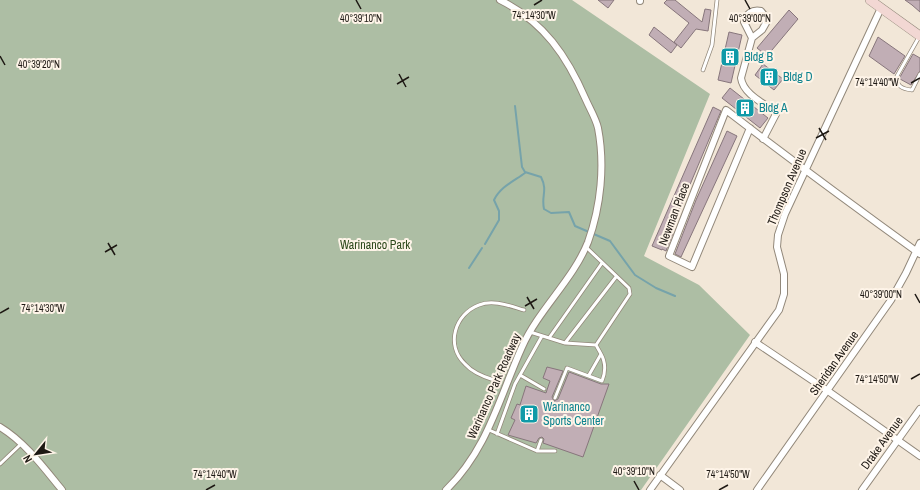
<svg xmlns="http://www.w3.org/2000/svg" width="920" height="490" viewBox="0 0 920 490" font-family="'Archivo Narrow',sans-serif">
<rect width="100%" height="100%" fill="#f2e7d8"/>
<path fill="#adbea4" d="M 0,0 L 572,0 L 710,94 L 644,256 L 699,285 L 750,335 L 641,490 L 0,490 Z"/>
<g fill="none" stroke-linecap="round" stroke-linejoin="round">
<path stroke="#76a3aa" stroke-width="2" d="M 515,106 L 522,167 L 525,172 L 541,177 C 548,191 541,195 544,209 L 551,213 L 569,212 L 575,226 L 610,241 L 635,275 L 656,288 L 675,296
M 485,244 L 499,220 L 499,211 L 494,200 C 500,187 514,181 525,173
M 469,268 L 482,248"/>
</g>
<path fill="#c1aeb5" stroke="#87767c" d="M 598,0 L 614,0 L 608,8 Z
M 667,0 L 675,0 L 702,22 L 705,9 L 711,10 L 708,31 L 696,29 L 681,48 L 674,42 L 689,23 L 664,3 Z
M 905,0 L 920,0 L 920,12 L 912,5 Z
M 789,10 L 798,19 L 767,56 L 757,48 Z
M 654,27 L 677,45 L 671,53 L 649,35 Z
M 729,32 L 742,35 L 731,83 L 718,80 Z
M 878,37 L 905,56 L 894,74 L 869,56 Z
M 913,54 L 920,58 L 920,71 L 911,85 L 900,79 L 900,77 Z
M 763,64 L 783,79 L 774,90 L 755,75 Z
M 730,88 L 768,118 L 760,128 L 722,98 Z
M 713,107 L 721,111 L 670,232 L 673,233 L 666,251 L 662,249 L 662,250 L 652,246 Z
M 727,131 L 737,136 L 681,257 L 675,254 L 696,200 Z
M 547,367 L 563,371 L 552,397 L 554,401 L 558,399 L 569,372 L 601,384 L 609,384 L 583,457 L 543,443 L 544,439 L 542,437 L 539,438 L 536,443 L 508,435 L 515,420 L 511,418 L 517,404 L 520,405 L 526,386 L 546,393 L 550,381 L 543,378 Z"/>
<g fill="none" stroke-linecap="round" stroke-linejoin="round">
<g stroke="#92887a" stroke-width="4.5">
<path id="service" d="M 919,37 L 897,76 C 896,86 902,89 912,90 L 920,74
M 703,70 L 712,45 L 717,0
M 586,247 L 629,288 L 630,294 L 596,345
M 530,332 L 565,343 L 596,345
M 549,338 L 602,263
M 565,343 L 616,277
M 520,375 L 544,389
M 589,375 L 601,354 L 596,345
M 494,380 C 484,377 472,372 465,364 C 445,345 455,314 479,305 C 493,299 510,306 524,310
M 555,398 L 567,368 L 602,381 C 606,371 606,363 601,354
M 489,430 L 537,451 L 555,451
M 497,434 L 515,384 L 542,336
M 537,451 L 541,440
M 0,464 L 21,444"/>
</g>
<g stroke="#92887a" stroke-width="8">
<path id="minor" d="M 640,1 L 640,0
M 752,38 L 744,22 C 746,14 752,9 761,11 L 765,16 L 766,23 L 762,30 L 752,38 L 741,78 C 743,93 761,102 773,110 L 776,114 L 763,139
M 750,128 L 692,267 L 669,256 L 726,110 C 790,159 855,207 920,254
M 755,342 L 828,391 L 920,456
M 0,427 C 25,442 44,468 62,490
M 660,475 L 680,490
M 446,490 C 488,449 499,398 522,347 C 539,309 573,280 588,242 C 601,206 605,165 598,128 C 596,119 590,109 586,100 C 567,56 544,22 500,0
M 650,490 L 779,310 L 784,294 L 784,274 L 777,247 L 778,235 L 785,214 L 881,8
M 757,490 L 891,300 L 906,273 L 920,243
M 862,490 L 920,409"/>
</g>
<g stroke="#92887a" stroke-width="10">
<path id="secondary" d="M 870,0 L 920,36"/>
</g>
<use href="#service" stroke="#fff" stroke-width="3"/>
<use href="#minor" stroke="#fff" stroke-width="6"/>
<use href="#secondary" stroke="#f2d7d3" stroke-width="9"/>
</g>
<path fill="none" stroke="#1d1813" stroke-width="1.5" d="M 356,0 L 361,9M 745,0 L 750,9M 534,5 L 542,0M 0,56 L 5,65M 399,74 L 406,87M 911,83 L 920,78M 397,84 L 409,77M 819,128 L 826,140M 816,138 L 829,131M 108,243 L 115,255M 105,252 L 117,245M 915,294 L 920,303M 527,297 L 534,309M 525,306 L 537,299M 0,313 L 9,308M 911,379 L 920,374M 634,481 L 639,490M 206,490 L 215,485M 719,490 L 728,485"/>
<defs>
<g id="building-square" transform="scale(1)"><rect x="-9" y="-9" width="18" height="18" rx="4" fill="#0f9aa8" stroke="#fef4e8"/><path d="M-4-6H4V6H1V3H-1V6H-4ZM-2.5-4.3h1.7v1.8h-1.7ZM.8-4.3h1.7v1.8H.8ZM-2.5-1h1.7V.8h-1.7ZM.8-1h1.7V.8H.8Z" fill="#fff"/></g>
</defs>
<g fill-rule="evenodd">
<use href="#building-square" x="730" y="57"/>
<use href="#building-square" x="769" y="77"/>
<use href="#building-square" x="745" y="108"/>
<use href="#building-square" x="529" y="414"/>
</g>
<g text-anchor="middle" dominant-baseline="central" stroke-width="4" stroke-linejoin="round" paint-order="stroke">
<g font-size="12" fill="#0d838f" stroke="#fef4e8" text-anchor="start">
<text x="744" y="57">Bldg B</text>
<text x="783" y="77">Bldg D</text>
<text x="759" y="108">Bldg A</text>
<text x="543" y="407">Warinanco<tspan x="543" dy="14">Sports Center</tspan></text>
</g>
<g font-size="12" fill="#1d1813" stroke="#fef4e8">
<text transform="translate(787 187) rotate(-67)">Thompson Avenue</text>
<text transform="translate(674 214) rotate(-69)">Newman Place</text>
<text transform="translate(834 363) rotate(-55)">Sheridan Avenue</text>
<text transform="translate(494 386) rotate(-66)">Warinanco Park Roadway</text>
<text transform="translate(882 443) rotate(-54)">Drake Avenue</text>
</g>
<g font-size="12" fill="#2c481a" stroke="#fef4e8">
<text x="375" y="245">Warinanco Park</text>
</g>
</g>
<g font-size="10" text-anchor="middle" fill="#1d1813" stroke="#fef4e8" stroke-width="4" stroke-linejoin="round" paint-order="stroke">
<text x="534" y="19">74°14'30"W</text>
<text x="361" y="22">40°39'10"N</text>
<text x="750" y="22">40°39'00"N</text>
<text x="39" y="68">40°39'20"N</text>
<text x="877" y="86">74°14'40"W</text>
<text x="881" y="298">40°39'00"N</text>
<text x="43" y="312">74°14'30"W</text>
<text x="877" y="383">74°14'50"W</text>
<text x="634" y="475">40°39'10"N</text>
<text x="215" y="478">74°14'40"W</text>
<text x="728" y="478">74°14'50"W</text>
</g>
<g transform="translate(36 454) rotate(240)" stroke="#fef4e8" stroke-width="3" paint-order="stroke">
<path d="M0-3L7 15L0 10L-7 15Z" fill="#1d1813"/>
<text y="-6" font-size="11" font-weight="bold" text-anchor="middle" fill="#1d1813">N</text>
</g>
</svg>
